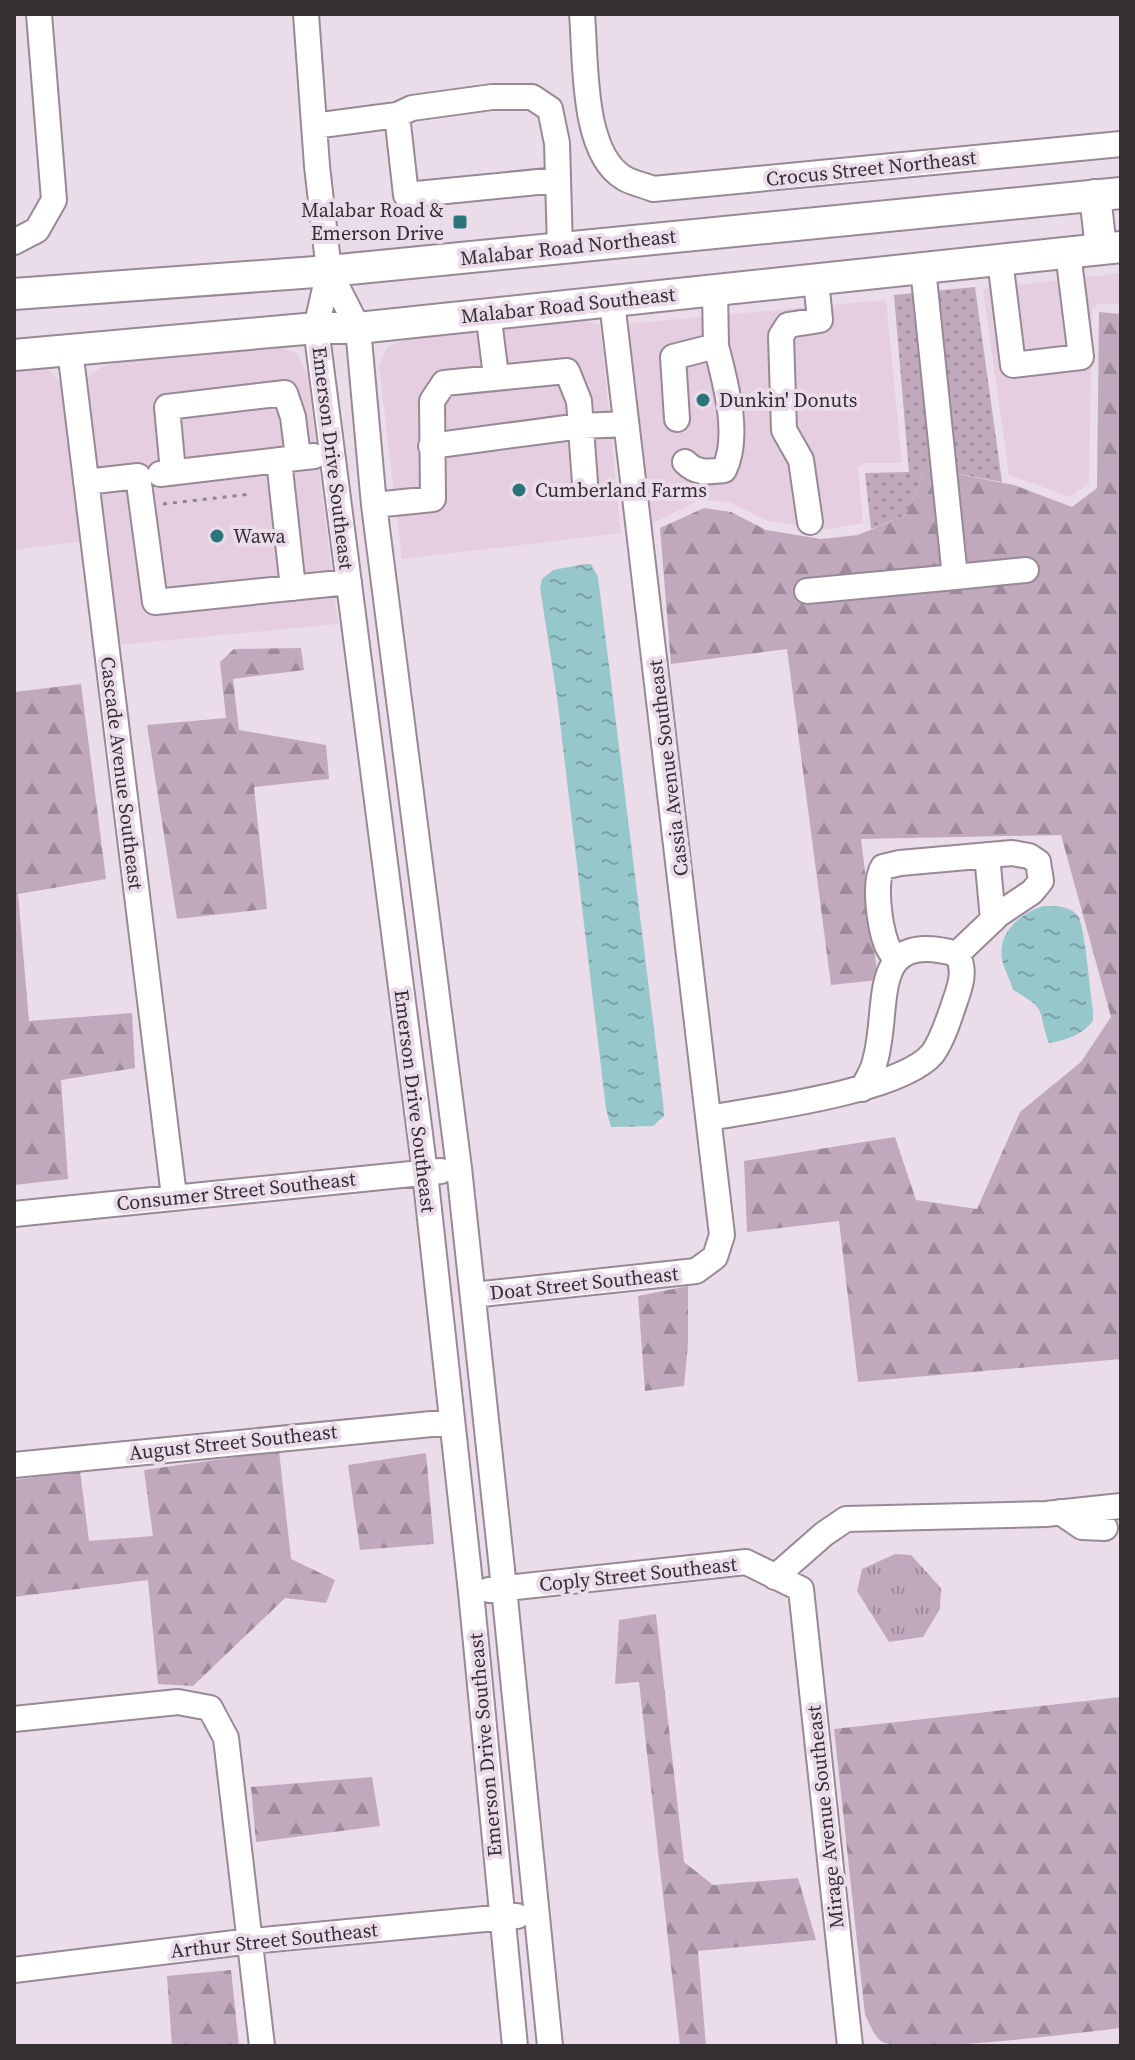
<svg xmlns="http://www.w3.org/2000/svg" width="1135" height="2060" viewBox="0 0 1135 2060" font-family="'Source Serif 4',serif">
<defs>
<pattern id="grass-dots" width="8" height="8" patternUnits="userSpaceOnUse" patternTransform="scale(2)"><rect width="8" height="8" fill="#c0a9bc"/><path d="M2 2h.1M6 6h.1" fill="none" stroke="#9d8a9a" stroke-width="1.8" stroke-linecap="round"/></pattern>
<pattern id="forest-firs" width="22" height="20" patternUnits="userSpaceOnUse" patternTransform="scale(2)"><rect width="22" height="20" fill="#c0a9bc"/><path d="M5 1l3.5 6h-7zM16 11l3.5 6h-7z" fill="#9d8a9a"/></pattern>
<pattern id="park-tufts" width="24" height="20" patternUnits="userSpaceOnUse" patternTransform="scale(2)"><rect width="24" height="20" fill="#c0a9bc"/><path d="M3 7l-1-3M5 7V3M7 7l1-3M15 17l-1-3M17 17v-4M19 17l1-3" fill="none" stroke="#9d8a9a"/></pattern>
<pattern id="water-ripples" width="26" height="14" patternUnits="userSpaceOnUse" patternTransform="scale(2)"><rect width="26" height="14" fill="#95c7cb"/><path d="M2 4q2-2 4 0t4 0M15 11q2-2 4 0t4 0" fill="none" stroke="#7aa2a6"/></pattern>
</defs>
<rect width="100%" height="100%" fill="#ebdce9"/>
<path fill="#e4cee0" d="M 1121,273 L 1121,305 L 1100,303 L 1092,309 L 1089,483 L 1070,497 L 1009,475 L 983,289 Z
M 886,300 L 902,463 L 865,463 L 858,467 L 863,523 L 821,530 L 768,521 L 732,503 L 701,499 L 653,523 L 655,570 L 626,324 Z
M 586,321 L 600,325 L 621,533 L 402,559 L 379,366 L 387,347 L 414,336 Z
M 276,346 L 297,353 L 307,373 L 338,624 L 118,645 L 85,396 L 88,376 L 102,367 L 122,361 Z
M 14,366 L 45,366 L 61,383 L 83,541 L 14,550 Z"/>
<path fill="url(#grass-dots)" d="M 975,287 L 1002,482 L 925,468 L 906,515 L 871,529 L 865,473 L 909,472 L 894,295 Z"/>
<path fill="url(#forest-firs)" d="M 1099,312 L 1121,314 L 1121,1359 L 858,1382 L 839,1221 L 747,1232 L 744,1161 L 895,1137 L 916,1200 L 977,1209 L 1020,1112 L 1081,1062 L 1111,1017 L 1061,835 L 861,839 L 878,980 L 831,985 L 787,649 L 671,664 L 660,528 L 704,508 L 731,512 L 766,530 L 821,539 L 858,535 L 906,515 L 925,468 L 1014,485 L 1072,507 L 1097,488 Z
M 301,648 L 304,670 L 233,679 L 239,730 L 326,745 L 329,779 L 254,787 L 267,909 L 177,919 L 147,725 L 226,718 L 220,662 L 234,649 Z
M 81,684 L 106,879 L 18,894 L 29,1021 L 132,1013 L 135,1068 L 61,1080 L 68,1179 L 14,1185 L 14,692 Z
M 688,1286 L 688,1344 L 684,1386 L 645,1391 L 638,1296 Z
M 279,1451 L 291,1559 L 335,1580 L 326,1603 L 285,1598 L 193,1686 L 158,1684 L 148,1580 L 14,1597 L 14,1480 L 80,1471 L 89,1541 L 153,1536 L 144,1470 Z
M 426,1453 L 434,1544 L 360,1550 L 348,1465 Z
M 656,1614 L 684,1862 L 713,1885 L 798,1878 L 816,1940 L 698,1951 L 706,2046 L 680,2046 L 639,1682 L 615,1684 L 619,1620 Z
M 1121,1697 L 1121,2028 C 1085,2032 901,2056 881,2041 C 874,2036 869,2022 865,2015 L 834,1729 Z
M 372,1777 L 380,1826 L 256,1842 L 251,1787 Z
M 231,1970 L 239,2046 L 172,2046 L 167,1976 Z"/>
<path fill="url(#park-tufts)" d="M 895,1554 L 911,1555 L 941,1588 L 940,1609 L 923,1637 L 889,1642 L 857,1591 L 862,1569 Z"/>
<path fill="url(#water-ripples)" d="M 585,564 L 591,564 L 598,577 L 663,1102 L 664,1116 L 653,1126 L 611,1127 L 606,1109 L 557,697 L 540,588 L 542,579 L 553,570 Z
M 1043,906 C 1054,906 1070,905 1078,916 C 1085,926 1090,993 1093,1010 L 1093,1021 C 1083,1034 1065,1041 1049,1043 C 1036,1009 1050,1011 1013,990 C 1010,979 1004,969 1002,959 C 997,933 1021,913 1043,906 Z"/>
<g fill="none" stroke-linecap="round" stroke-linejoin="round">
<g stroke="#988995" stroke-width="28">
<path id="minor" d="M 306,14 L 317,166 L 329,271 L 316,328 L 425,1173 L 471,1592 L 515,2046
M 582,14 C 586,58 581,153 624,178 C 632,183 644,185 653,189 L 1121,144
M 397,115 L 412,108 L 492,97 L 532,97 L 550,109 L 557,143 L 560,248
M 314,126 L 397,115 L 406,195 L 558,180
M 14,242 L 37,230 L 54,200 L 39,14
M 1000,260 L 1013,365 L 1081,357 L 1068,253
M 329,271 L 358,328 L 374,505 L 459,1168 L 504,1588 L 550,2046
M 488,312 L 496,376
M 70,350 L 174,1196
M 677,419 L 673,357 L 716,346 L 715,291
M 431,446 L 581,426 L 626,424
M 279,460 L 293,588
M 685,462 C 697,474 707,472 724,470 C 741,436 725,381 716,346
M 173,472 L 167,407 L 285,393 L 293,417 L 298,457
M 160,474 L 314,456
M 86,482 L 138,476 L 155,602 L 349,582
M 374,505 L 433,499 L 432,401 L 444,383 L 567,371 L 579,401 L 585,483
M 810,522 L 801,460 L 784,430 L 781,336 L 788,325 L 820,320 L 816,280
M 955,577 L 1026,570
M 807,591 L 955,577 L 923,268
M 987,855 L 993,920
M 896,960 C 893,955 888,949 886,943 C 880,926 873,882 883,867 L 900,863 L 1012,853 L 1029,856 L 1038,862 L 1041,881 L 1032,892 L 999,914 L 957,954
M 709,1118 C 759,1109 903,1091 933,1053 C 942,1040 948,1022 953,1007 C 959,989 967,972 957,954 C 866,928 891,1006 875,1061 C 873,1071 867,1080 862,1089
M 14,1214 L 441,1171
M 473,1295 L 696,1271 L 715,1257 L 722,1235 L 612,302
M 14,1465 L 452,1422
M 1060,1512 L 1082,1527 L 1105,1528
M 775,1577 L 824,1534 L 846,1519 L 1046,1514 L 1121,1506
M 489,1590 L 746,1562 L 801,1589 L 850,2046
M 14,1719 L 178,1702 L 210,1708 L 226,1738 L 262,2046
M 14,1970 L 251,1941 L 517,1916"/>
</g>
<g stroke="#988995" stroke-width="34">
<path id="major" d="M 1095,195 L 1101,249
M 14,294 L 329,271 L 1121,193
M 14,355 L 316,328 L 358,328 L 1121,247"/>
</g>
<path stroke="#8e848d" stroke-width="3" stroke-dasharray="4 6" stroke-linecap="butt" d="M 163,504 L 251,494"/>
<use href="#minor" stroke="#fff" stroke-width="24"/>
<use href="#major" stroke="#fff" stroke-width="30"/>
</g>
<g fill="#2b757a" stroke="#ebdce9" stroke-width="3">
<rect x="452" y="214" width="16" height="16" rx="4"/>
<circle cx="703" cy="400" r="8"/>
<circle cx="519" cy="490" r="8"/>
<circle cx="217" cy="536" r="8"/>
</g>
<g text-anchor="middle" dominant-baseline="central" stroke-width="8" stroke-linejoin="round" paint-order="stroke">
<g font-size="20" fill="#352f34" stroke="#ebdce9">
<text transform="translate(871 168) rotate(-6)">Crocus Street Northeast</text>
<text transform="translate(568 247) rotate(-6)">Malabar Road Northeast</text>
<text transform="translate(568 305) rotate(-6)">Malabar Road Southeast</text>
<text transform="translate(333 458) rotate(83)">Emerson Drive Southeast</text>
<text transform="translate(668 768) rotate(-97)">Cassia Avenue Southeast</text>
<text transform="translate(122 773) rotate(83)">Cascade Avenue Southeast</text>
<text transform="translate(415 1101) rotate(83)">Emerson Drive Southeast</text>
<text transform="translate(236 1191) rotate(-6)">Consumer Street Southeast</text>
<text transform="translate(584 1283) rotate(-6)">Doat Street Southeast</text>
<text transform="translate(233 1442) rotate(-6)">August Street Southeast</text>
<text transform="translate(638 1574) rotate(-6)">Coply Street Southeast</text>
<text transform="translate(485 1745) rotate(-95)">Emerson Drive Southeast</text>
<text transform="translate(825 1817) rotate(-96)">Mirage Avenue Southeast</text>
<text transform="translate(274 1940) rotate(-6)">Arthur Street Southeast</text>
</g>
<g font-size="20" fill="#352f34" stroke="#ebdce9" text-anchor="start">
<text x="444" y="210" text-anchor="end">Malabar Road &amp;<tspan x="444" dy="23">Emerson Drive</tspan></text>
<text x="719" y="400">Dunkin' Donuts</text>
<text x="535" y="490">Cumberland Farms</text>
<text x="233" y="536">Wawa</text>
</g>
</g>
<rect width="1135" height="2060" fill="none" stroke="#352f34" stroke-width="32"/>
</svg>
